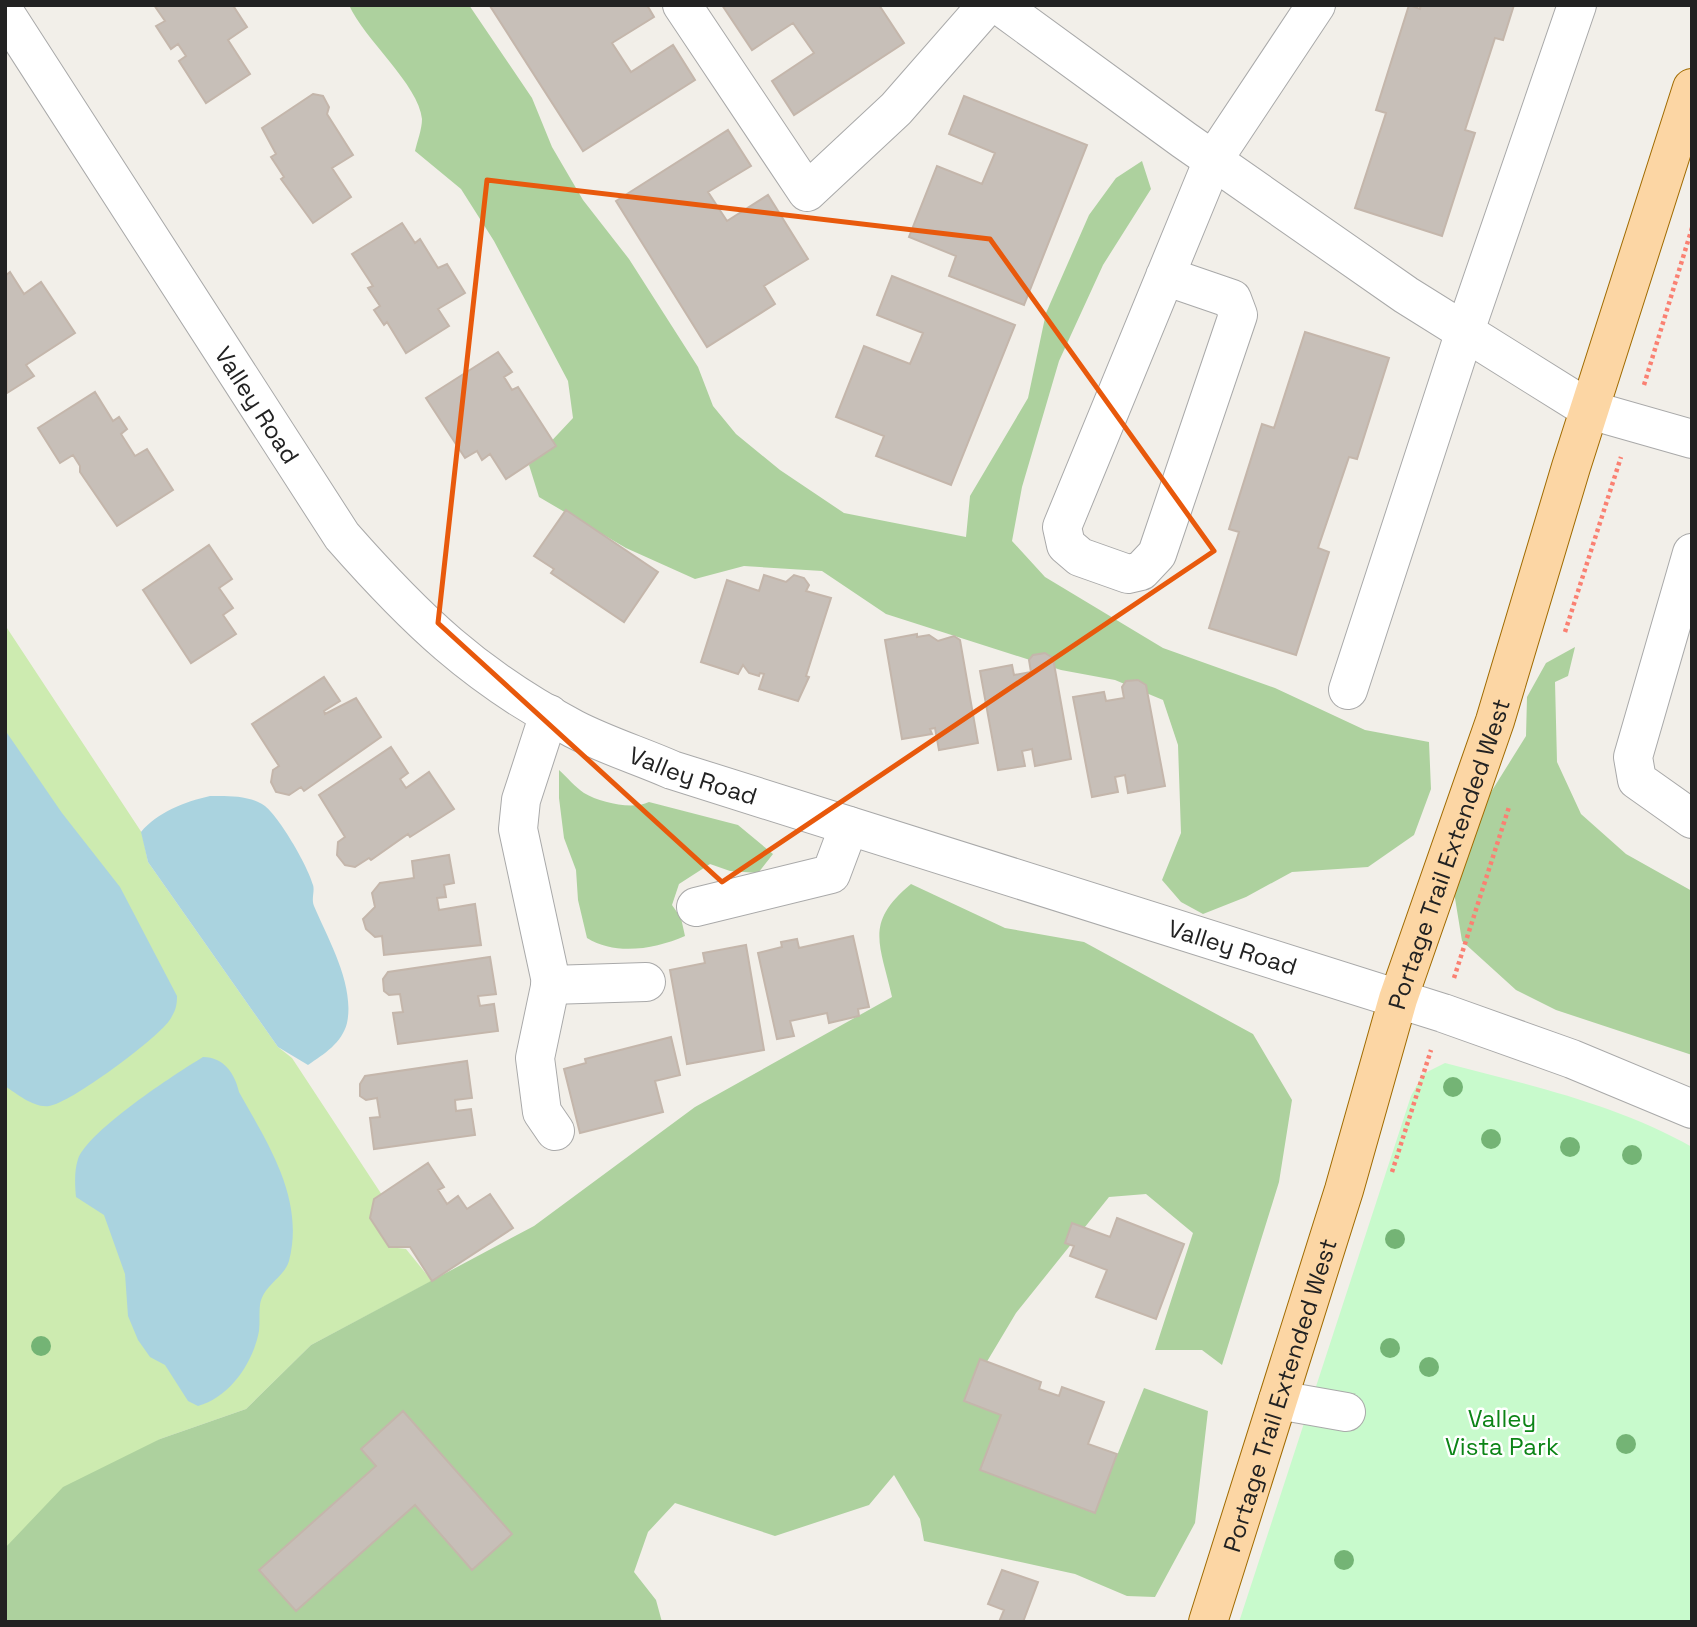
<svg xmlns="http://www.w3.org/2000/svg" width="1697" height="1627" viewBox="0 0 1697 1627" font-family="'Space Grotesk',sans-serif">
<rect width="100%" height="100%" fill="#f2efe9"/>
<path fill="#cdebb0" d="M 5,625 L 142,833 L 148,862 L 278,1047 L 292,1058 L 382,1195 L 374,1199 L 370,1218 L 389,1247 L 406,1249 L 432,1281 L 311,1345 L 246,1409 L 160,1439 L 5,1548 Z"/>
<path fill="#add19e" d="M 349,5 L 469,5 L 532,98 L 552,147 L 583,200 L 629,259 L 698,367 L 713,406 L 736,434 L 780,470 L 844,513 L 966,537 L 970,496 L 1028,398 L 1046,313 L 1089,215 L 1116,178 L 1142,161 L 1151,189 L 1103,265 L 1059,361 L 1022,487 L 1012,541 L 1045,577 L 1163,648 L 1275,688 L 1365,730 L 1429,742 L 1431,789 L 1414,835 L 1368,867 L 1292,872 L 1246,897 L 1203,914 L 1181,902 L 1162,880 L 1181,833 L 1178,745 L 1163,700 L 1115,680 L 1061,670 L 886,614 L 822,571 L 744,566 L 695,579 L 626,548 L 539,497 L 529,465 L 573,418 L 568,381 L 494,241 L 461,189 L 415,151 C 417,142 422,129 422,119 C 419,85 364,39 349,5 Z
M 1575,647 L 1568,676 L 1555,682 L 1557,762 L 1581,814 L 1626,854 L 1692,891 L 1692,1055 L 1556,1010 L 1516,990 L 1462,941 L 1452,880 L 1478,813 L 1526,736 L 1527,697 L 1546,663 Z
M 559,770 C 567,777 575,787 584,793 C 601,803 633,810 649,802 L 738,825 L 773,854 L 758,873 L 730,871 L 710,864 L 679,884 L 672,905 L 681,918 L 685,936 C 655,949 616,956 587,938 L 578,900 L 576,870 L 564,838 L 559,798 Z
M 911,884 L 1005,928 L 1084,942 L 1253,1034 L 1292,1100 L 1279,1182 L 1222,1365 L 1202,1350 L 1155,1350 L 1193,1233 L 1146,1194 L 1109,1197 L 1016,1313 L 964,1400 L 1001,1415 L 981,1470 L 1094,1513 L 1144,1388 L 1208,1411 L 1195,1523 L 1155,1597 L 1127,1596 L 1075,1574 L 924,1541 L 920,1519 L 894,1475 L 869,1505 L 775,1536 L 675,1503 L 648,1532 L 634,1572 L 656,1600 L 662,1622 L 5,1622 L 5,1548 L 63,1487 L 160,1439 L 246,1409 L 311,1345 L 534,1226 L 695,1107 L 892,997 C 880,943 864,923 911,884 Z"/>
<path fill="#c8facc" d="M 1445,1063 C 1529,1085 1616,1104 1692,1147 L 1692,1622 L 1239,1622 L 1411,1096 L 1423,1074 Z"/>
<path fill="#aad3df" d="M 5,730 L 62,813 L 120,887 L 177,996 C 177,1007 175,1012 169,1021 C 155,1040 71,1103 49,1106 C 34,1108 17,1094 5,1086 Z
M 210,796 C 227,796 246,795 262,804 C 277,812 309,868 313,885 C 315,891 311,899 314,906 C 328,939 355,985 347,1023 C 342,1043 324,1054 308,1065 L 278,1047 L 148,862 L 141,832 C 158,812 184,802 210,796 Z
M 203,1057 C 224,1057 235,1074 239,1092 C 268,1144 305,1199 289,1261 C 284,1278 263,1285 260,1305 C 259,1313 260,1322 259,1331 C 253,1363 230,1397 198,1406 L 188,1401 L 165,1365 L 150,1357 L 138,1340 L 128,1316 L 125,1274 L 104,1215 L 76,1197 C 75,1186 74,1171 78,1159 C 89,1130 175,1074 203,1057 Z"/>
<path fill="#c7bfb8" stroke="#c4b6ab" stroke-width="2" d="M 154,5 L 237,5 L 234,7 L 247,27 L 228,40 L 250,74 L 206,103 L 179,61 L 186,56 L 178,44 L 171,49 L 156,26 L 165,21 Z
M 647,5 L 654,17 L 612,43 L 631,72 L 673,45 L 695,80 L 583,151 L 490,6 Z
M 722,5 L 879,5 L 904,43 L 794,115 L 772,81 L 814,53 L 793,23 L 752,50 Z
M 1409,5 L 1420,9 L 1421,5 L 1514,5 L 1503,40 L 1495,38 L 1465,130 L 1475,133 L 1442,236 L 1355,208 L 1386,113 L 1376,110 Z
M 313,94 L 323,96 L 329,107 L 327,114 L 353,155 L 332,168 L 351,197 L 313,223 L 281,179 L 284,177 L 271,157 L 276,154 L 262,128 Z
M 964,96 L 1087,145 L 1024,305 L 949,276 L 956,256 L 909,237 L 937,166 L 982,184 L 995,153 L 949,134 Z
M 728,130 L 751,166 L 708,192 L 727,221 L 768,195 L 808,259 L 764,286 L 775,304 L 707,347 L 616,201 Z
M 402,223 L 415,243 L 420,239 L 438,268 L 447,264 L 465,293 L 438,309 L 449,326 L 406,353 L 387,322 L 384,325 L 374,310 L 380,306 L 368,288 L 373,286 L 352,254 Z
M 10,272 L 24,294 L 41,282 L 75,333 L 26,365 L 34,376 L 7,393 L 5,276 Z
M 892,276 L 1015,325 L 951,485 L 876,456 L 884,436 L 836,417 L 864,346 L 910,364 L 923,333 L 877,315 Z
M 1305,332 L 1389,358 L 1357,459 L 1349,457 L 1318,548 L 1329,552 L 1296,655 L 1209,628 L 1239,532 L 1229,529 L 1262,424 L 1274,428 Z
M 498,352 L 512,372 L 504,377 L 512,390 L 518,387 L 556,446 L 506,479 L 490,454 L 482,460 L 477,451 L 465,458 L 426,398 Z
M 95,392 L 113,421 L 119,417 L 127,429 L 121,434 L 135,456 L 147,449 L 173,490 L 117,526 L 80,472 L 80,466 L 73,455 L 60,463 L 38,428 Z
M 566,510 L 658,572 L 624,622 L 551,573 L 554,569 L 534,556 Z
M 209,545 L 232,579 L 219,588 L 233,608 L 223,615 L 236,634 L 191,663 L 143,590 Z
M 764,575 L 786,582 L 794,575 L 804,578 L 809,585 L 806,591 L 831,598 L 806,676 L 809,677 L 798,701 L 759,689 L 764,674 L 760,673 L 759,676 L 749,673 L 743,665 L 738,674 L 701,662 L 727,580 L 759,591 Z
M 917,634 L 917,637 L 929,635 L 938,641 L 954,636 L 960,640 L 978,743 L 939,750 L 935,728 L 930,729 L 932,734 L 902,739 L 885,640 Z
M 1045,653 L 1053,658 L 1071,759 L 1035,766 L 1032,749 L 1022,751 L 1025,766 L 998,770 L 980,671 L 1012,665 L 1014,675 L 1031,672 L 1029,660 L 1033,655 Z
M 324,677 L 340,701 L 324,711 L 325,714 L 356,698 L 381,737 L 304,791 L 301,787 L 289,795 L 276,792 L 271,782 L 273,770 L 279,766 L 252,724 Z
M 1138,680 L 1146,685 L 1165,786 L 1128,793 L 1125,775 L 1115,777 L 1118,792 L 1092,797 L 1073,697 L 1104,692 L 1106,701 L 1124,698 L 1122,687 L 1126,681 Z
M 391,747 L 408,773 L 400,779 L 406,788 L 429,772 L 454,809 L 410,837 L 408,834 L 371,860 L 369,858 L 355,867 L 345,865 L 337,855 L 338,842 L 345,837 L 319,795 Z
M 449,855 L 454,883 L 444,885 L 446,897 L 437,898 L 439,910 L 475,904 L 481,945 L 384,955 L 382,936 L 375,937 L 366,929 L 363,919 L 375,907 L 372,893 L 380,883 L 414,878 L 412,861 Z
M 853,936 L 869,1007 L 858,1009 L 859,1016 L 829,1023 L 827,1013 L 790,1021 L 794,1036 L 777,1039 L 758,953 L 782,947 L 781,942 L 797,939 L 799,948 Z
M 746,945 L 764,1050 L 687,1064 L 670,970 L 705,963 L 703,953 Z
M 490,957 L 496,994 L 478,996 L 480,1006 L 494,1004 L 498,1031 L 398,1044 L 393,1013 L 403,1012 L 400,994 L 389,995 L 384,991 L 383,979 L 388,972 Z
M 671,1037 L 680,1075 L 655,1081 L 663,1112 L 580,1133 L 564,1069 L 586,1063 L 585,1059 Z
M 467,1061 L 472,1098 L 455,1100 L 456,1111 L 471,1109 L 475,1135 L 374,1149 L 370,1118 L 380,1117 L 377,1098 L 366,1100 L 360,1096 L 360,1084 L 365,1076 Z
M 428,1163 L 444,1187 L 438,1190 L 447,1204 L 458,1196 L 467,1209 L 490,1194 L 513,1228 L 432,1281 L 410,1247 L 389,1247 L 370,1218 L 374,1199 Z
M 1117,1218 L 1184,1244 L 1156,1319 L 1096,1297 L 1107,1270 L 1070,1256 L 1074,1246 L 1065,1243 L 1072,1223 L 1110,1237 Z
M 980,1359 L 1041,1382 L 1039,1389 L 1059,1396 L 1062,1387 L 1104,1402 L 1088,1444 L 1117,1454 L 1095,1513 L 980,1470 L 1001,1415 L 964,1401 Z
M 403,1411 L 512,1534 L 472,1570 L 415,1505 L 296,1611 L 259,1570 L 376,1466 L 361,1449 Z
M 1002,1570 L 1038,1582 L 1023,1622 L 999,1622 L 1004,1610 L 988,1604 Z"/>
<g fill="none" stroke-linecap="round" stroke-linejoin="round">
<g stroke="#a9a9a9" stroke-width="40">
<g id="minor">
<path d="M 682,5 L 807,192 L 896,109 L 987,5"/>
<path d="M 999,5 L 1184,140 L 1406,295 L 1590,410 L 1692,439"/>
<path id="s1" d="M 5,13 L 342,536 C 415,619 475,677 574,729 C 605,745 640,756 672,770 L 1443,1013 L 1572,1059 L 1692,1109"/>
<path d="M 1165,276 L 1232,299 L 1238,315 L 1157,554 L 1141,571 L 1128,574 L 1080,557 L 1066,545 L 1062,527 L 1213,160 L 1316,5"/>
<path d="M 1692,553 L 1633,757 L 1637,780 L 1692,819"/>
<path d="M 1348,690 L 1465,331 L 1577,5"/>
<path d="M 549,714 L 521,800 L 518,829 L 551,982 L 535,1058 L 542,1112 L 555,1131"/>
<path d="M 696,907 L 831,874 L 849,826"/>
<path d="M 550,985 L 646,982"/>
<path d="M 1278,1400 L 1346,1412"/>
</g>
</g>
<g stroke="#a06b00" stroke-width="40">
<g id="major">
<path id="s2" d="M 1208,1622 L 1344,1190 L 1398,999 L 1495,721 L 1571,467 L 1692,88"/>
</g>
</g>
<path stroke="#fa8072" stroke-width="4.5" stroke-dasharray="3.5 3.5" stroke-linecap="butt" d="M 1644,385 L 1692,228
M 1565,632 L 1621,457
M 1454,978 L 1509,807
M 1392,1172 L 1431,1050"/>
<use href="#minor" stroke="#fff" stroke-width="38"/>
<use href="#major" stroke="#fcd6a4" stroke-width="38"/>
</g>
<g fill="#74b475">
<circle cx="1453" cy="1087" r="10"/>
<circle cx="1491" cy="1139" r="10"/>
<circle cx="1570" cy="1147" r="10"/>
<circle cx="1632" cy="1155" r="10"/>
<circle cx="1395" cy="1239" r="10"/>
<circle cx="41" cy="1346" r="10"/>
<circle cx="1390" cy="1348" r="10"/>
<circle cx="1429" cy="1367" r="10"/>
<circle cx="1626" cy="1444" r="10"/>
<circle cx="1344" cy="1560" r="10"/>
</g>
<path fill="none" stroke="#e8590c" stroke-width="5" stroke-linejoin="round" d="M 487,180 L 990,239 L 1214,551 L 722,882 L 438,623 Z"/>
<g text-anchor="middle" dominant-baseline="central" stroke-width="5" stroke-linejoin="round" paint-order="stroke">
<g font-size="24" fill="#222" stroke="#fff">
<text stroke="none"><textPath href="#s1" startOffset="466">Valley Road</textPath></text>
<text stroke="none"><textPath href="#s1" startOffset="1054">Valley Road</textPath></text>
<text stroke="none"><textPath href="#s2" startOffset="805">Portage Trail Extended West</textPath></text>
<text stroke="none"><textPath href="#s1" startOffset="1620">Valley Road</textPath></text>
<text stroke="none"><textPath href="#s2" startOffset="238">Portage Trail Extended West</textPath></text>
</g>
<g font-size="24" fill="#0c8416" stroke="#fff">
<text x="1502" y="1418">Valley<tspan x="1502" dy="28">Vista Park</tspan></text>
</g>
</g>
<rect width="1697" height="1627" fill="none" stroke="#222222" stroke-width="14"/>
</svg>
